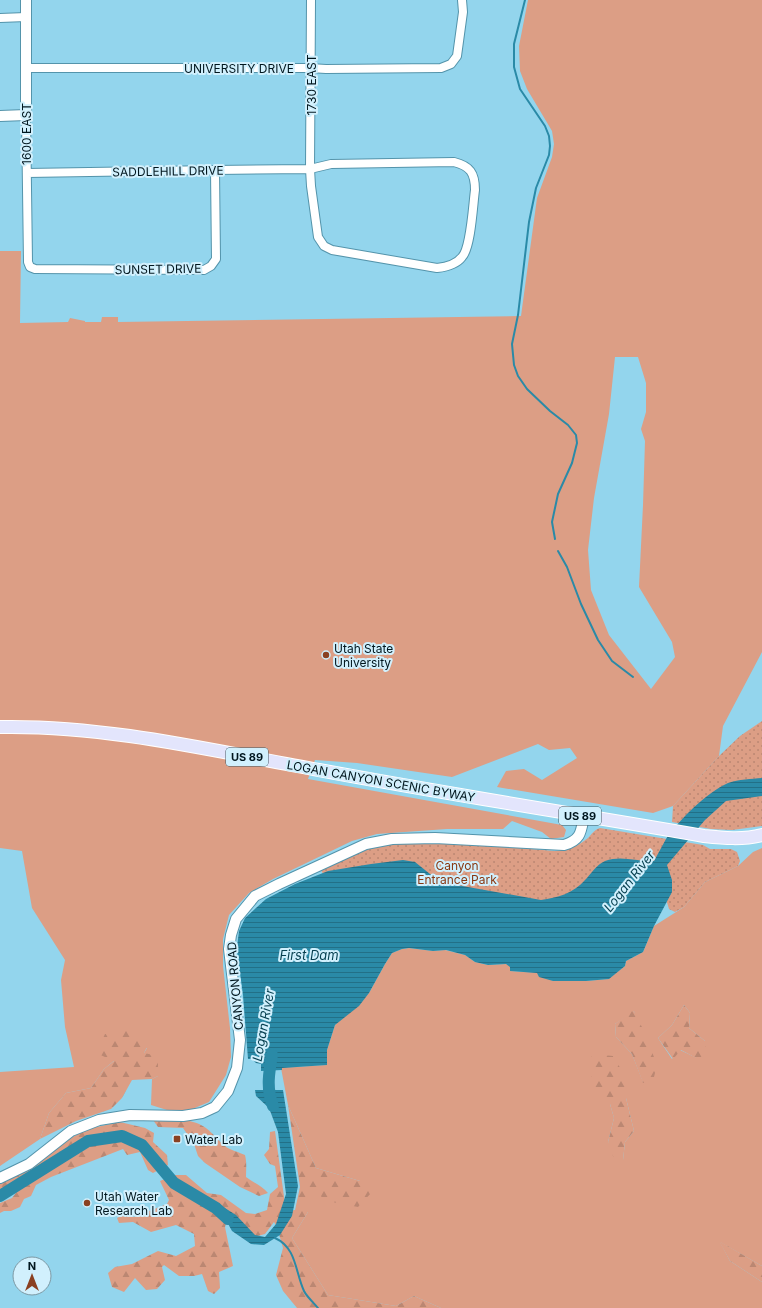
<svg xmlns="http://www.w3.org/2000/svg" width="762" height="1308" viewBox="0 0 762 1308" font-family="Inter,sans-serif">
<defs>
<pattern id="forest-firs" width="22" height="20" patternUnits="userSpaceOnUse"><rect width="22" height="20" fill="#dc9e85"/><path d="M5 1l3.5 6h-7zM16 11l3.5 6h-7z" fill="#bb8772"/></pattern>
<pattern id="park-dots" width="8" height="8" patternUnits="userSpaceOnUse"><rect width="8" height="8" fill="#dc9e85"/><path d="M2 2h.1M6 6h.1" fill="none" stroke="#bb8772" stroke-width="1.8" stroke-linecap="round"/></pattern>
<pattern id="water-rules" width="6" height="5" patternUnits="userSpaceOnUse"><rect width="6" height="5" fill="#2a8aa7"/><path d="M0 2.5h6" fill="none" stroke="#227087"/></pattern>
</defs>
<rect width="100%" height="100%" fill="#93d5ed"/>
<path fill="#dc9e85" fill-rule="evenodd" d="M 528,0 L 762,0 L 762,652 L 723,726 L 719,756 L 673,806 L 653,813 L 497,787 L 506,771 L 524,769 L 542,780 L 577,758 L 570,748 L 549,750 L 538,744 L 452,777 L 357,763 L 315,760 L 308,779 L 562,825 L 566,830 L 564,837 L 551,839 L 542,832 L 512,821 L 503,829 L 447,829 L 377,834 L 352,841 L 273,879 L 249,893 L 229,915 L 223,939 L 223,966 L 230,1028 L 231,1057 L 226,1075 L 209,1102 L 190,1110 L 167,1110 L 151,1105 L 152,1079 L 158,1076 L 144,1053 L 147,1048 L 115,1060 L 104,1069 L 91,1088 L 66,1093 L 49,1113 L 40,1139 L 0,1166 L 0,1072 L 74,1067 L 65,1027 L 61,980 L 65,960 L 32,908 L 22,851 L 0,848 L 0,251 L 21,251 L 20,323 L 68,322 L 70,318 L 85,321 L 85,322 L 101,322 L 102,317 L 118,317 L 118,322 L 521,316 L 537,198 L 552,157 L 554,144 L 552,131 L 527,89 L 520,71 L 519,46 ZM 615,357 L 638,357 L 646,383 L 646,412 L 641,429 L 645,441 L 643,505 L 639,587 L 672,642 L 675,657 L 651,689 L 609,635 L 591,590 L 588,550 L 594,498 L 609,414 Z
M 762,848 L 762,1266 L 720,1242 L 730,1261 L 762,1282 L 762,1308 L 441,1308 L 414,1296 L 396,1306 L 328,1295 L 292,1238 L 308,1212 L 308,1186 L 360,1181 L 316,1168 L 288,1105 L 281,1068 L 326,1065 L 327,1050 L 335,1025 L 369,993 L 385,964 L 392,953 L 402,949 L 409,948 L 433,951 L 445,950 L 465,955 L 475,962 L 488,965 L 506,964 L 510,966 L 510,971 L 538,973 L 553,981 L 586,981 L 608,979 L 625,966 L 626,961 L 643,952 L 654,926 L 684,907 L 705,882 L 738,866 L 753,852 ZM 684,1005 L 690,1013 L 689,1028 L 705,1041 L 697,1058 L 680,1050 L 672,1059 L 658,1038 L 672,1025 ZM 634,1011 L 643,1082 L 632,1054 L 616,1037 L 615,1024 ZM 626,1098 L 634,1131 L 625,1142 L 623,1160 L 608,1142 L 614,1118 L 610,1104 Z"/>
<path fill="url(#forest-firs)" d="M 684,1005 L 690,1013 L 689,1028 L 705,1041 L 707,1053 L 698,1059 L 681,1050 L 673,1059 L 658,1038 L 672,1025 Z
M 633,1010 L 644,1031 L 657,1065 L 653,1081 L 643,1083 L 632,1054 L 616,1037 L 615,1024 Z
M 124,1019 L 131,1032 L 147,1047 L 144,1053 L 158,1056 L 158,1076 L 152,1079 L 132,1080 L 122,1098 L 111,1109 L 76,1121 L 40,1139 L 49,1113 L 66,1093 L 91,1088 L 104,1069 L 114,1061 L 96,1053 L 105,1034 L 119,1033 Z
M 591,1054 L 613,1056 L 631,1086 L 626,1098 L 634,1131 L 625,1142 L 623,1160 L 614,1159 L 608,1142 L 614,1118 L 610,1104 L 591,1091 Z
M 288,1105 L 316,1168 L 360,1181 L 372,1192 L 358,1207 L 327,1201 L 309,1187 L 308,1212 L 292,1238 L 328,1295 L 396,1306 L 414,1296 L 441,1308 L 297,1308 L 283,1291 L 276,1275 L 283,1248 L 277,1227 L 274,1222 L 265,1234 L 254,1237 L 228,1216 L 225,1227 L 233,1266 L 219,1272 L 220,1288 L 214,1294 L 208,1291 L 202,1274 L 194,1276 L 179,1276 L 164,1265 L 162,1267 L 165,1280 L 157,1289 L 146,1290 L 135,1278 L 124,1292 L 112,1287 L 108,1273 L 115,1267 L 132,1264 L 158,1251 L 176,1256 L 195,1246 L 194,1234 L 176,1225 L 151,1232 L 133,1222 L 119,1223 L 117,1218 L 125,1214 L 134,1217 L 167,1204 L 169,1200 L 160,1181 L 174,1175 L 186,1175 L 207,1193 L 221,1195 L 246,1213 L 255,1214 L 267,1210 L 270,1194 L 278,1187 L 275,1166 L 270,1164 L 264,1155 L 269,1149 L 270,1132 L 275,1131 L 286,1211 L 295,1210 L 300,1187 Z
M 153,1120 C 164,1120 183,1118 193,1122 C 209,1126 214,1137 225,1146 C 228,1149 241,1153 245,1155 C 247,1163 246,1169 246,1177 C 254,1183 262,1186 268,1193 L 259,1196 L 240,1187 L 205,1163 L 198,1156 L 194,1144 L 183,1128 L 158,1127 Z
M 120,1122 L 145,1128 L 154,1133 L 153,1142 L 167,1155 L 168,1165 L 153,1173 L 148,1170 L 140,1152 L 127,1155 L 123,1149 L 51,1177 L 36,1185 L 31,1196 L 24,1199 L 20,1207 L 11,1211 L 4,1211 L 0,1213 L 0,1203 L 12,1198 L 22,1185 L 52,1168 L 62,1159 L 59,1156 L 18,1182 L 0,1191 L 0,1183 L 39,1163 L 69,1139 L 87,1129 Z
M 719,1241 L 762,1266 L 762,1282 L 730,1261 Z"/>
<path fill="url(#park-dots)" d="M 762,721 L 762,826 L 732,830 L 711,829 L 672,822 L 673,806 L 719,756 L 740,736 Z
M 600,828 L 703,845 L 710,849 L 731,849 L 737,852 L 740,861 L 738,866 L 705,882 L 684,907 L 675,912 L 669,909 L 666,899 L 558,905 L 324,876 L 320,868 L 346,857 L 374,847 L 399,843 L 439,842 L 555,851 C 568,850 577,847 588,838 C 592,834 594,830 600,828 Z"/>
<path fill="url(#water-rules)" d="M 762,778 L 762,796 L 726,801 L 705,820 L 667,865 L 672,880 L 672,892 L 654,926 L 643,952 L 626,961 L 625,966 L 609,979 L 586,981 L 553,981 L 539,977 L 537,973 L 510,971 L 510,967 L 506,964 L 488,965 L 475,962 L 465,955 L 446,950 L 433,951 L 409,948 L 402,949 L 392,953 L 385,964 L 369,993 L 359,1006 L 335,1025 L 327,1050 L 327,1065 L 282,1068 L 282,1070 L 261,1071 L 261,1064 L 256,1063 L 252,1059 L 248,1059 L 243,995 L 240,973 L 238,968 L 237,947 L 239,931 L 245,918 L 266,899 L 295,884 L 328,871 L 371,864 L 403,860 L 415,862 L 440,882 L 541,900 C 557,898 574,893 585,880 C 591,874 596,865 605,861 C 622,855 637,862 654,861 C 658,854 662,846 666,839 C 679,820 707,792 728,783 C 739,779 751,779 762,778 Z
M 255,1090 L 283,1090 L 298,1186 L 292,1216 L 280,1235 L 264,1245 L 251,1244 L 232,1231 L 227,1222 L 209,1198 L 236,1215 L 255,1235 L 265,1237 L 276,1224 L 286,1194 L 278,1132 L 269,1108 L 256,1096 Z"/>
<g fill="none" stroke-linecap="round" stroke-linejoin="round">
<path stroke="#2a8aa7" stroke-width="2" d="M 525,0 L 514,44 L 514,67 L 520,89 L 545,126 L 549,136 L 550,146 L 549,155 L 536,188 L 529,222 L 518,315 L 512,344 L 514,365 L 518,376 L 527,389 L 550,411 L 568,425 L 576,435 L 577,443 L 572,463 L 558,494 L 552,522 L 555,539
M 558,551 L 567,567 L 581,604 L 598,640 L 612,661 L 633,677
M 275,1238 C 297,1248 295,1272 304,1291 C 307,1297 314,1303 318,1308"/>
<path stroke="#2a8aa7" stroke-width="12" d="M 272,1055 C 269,1072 266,1089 273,1106
M 0,1196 L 88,1141 L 122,1136 L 142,1145 L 174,1183 L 216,1208 L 228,1219"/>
<g stroke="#5494ab" stroke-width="10">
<path id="minor" d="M 0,18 L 26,17
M 26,68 L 310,68 L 326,69 L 441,68 L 451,64 L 457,56 L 463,12 L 462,0
M 26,115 L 28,262 L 30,267 L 35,269 L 204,270 L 211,266 L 216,259 L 215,170
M 27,173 L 215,170 L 310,169 L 331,164 L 454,162 C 470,166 475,173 475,190 C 473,204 471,248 462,257 C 456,265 446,267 437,268 L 332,250 L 324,246 L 318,237 L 311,186 L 310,169 L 311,0"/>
</g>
<g stroke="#5494ab" stroke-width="12">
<path id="tertiary" d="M 0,116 L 26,115 L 26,0
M 0,1178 L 29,1164 L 71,1131 L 99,1120 L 130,1115 L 183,1116 L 202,1113 L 215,1107 L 228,1091 L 237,1068 L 240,1040 L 229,949 L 231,935 L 236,919 L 255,896 L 279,884 L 366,844 L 392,839 L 435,838 L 564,845 C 581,840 581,832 584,816"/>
</g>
<g stroke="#fff" stroke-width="14">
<path id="primary" d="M 0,727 C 107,725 214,751 319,770 C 447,794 576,814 704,836 C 723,838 743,840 762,835"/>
</g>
<use href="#minor" stroke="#fff" stroke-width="8"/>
<use href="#tertiary" stroke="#fff" stroke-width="10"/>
<use href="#primary" stroke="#e3e5fc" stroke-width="12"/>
</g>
<g fill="#8a4122" stroke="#d1f0fd" stroke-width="1.5">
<circle cx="326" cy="655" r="4"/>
<rect x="173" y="1135" width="8" height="8" rx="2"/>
<circle cx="87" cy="1203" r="4"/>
</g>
<g text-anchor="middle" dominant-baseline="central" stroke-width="4" stroke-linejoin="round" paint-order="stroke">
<g fill="#d1f0fd" stroke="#3f5761" stroke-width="1">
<rect x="226" y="748" width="42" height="18" rx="3"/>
<rect x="559" y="807" width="42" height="18" rx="3"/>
</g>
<g font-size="11" font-weight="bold" fill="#00161e">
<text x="247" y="757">US 89</text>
<text x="580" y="816">US 89</text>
</g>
<g font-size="12" fill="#00161e" stroke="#d1f0fd">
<text x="239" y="68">UNIVERSITY DRIVE</text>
<text transform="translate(311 85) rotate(-90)">1730 EAST</text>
<text transform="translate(26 134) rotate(-90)">1600 EAST</text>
<text transform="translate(168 171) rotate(-1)">SADDLEHILL DRIVE</text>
<text transform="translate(158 269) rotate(-1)">SUNSET DRIVE</text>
<text transform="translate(381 781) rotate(10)">LOGAN CANYON SCENIC BYWAY</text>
<text transform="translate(235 986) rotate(-95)">CANYON ROAD</text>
</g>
<g font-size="12" fill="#00161e" stroke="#d1f0fd" text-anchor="start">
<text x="334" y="648">Utah State<tspan x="334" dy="14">University</tspan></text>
<text x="185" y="1139">Water Lab</text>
<text x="95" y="1196">Utah Water<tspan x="95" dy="14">Research Lab</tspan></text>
</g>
<g font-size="12" fill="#883711" stroke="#d1f0fd">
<text x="457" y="865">Canyon<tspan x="457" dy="14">Entrance Park</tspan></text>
</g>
<g font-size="13" font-style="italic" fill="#063f4f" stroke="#d1f0fd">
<text transform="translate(629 881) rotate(-52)">Logan River</text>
<text x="309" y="955">First Dam</text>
<text transform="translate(263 1025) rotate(-80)">Logan River</text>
</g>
</g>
<g transform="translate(32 1276)"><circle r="19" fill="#d1f0fd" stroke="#7d99a4"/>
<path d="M0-3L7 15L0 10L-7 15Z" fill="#8a4122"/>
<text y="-6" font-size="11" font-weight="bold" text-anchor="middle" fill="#00161e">N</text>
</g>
</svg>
